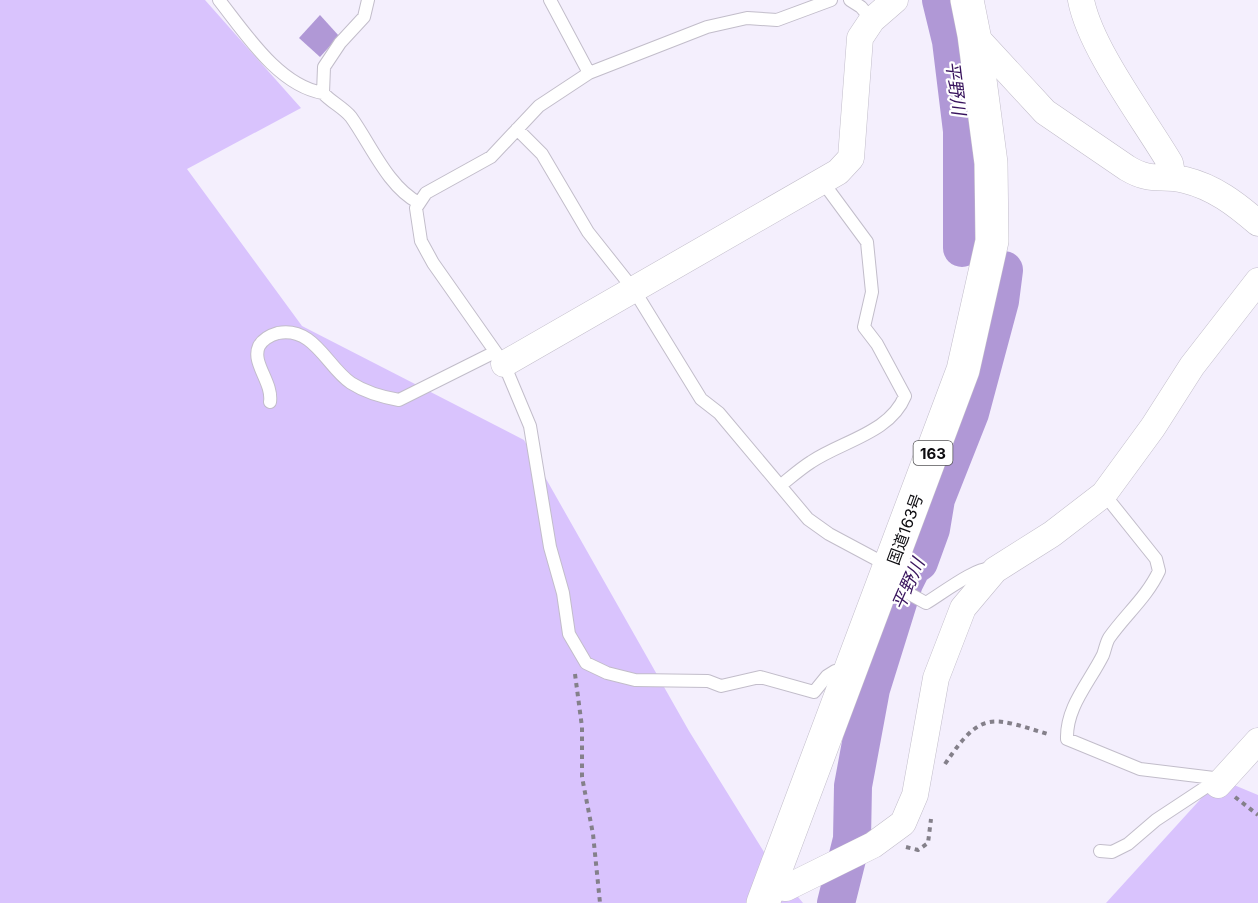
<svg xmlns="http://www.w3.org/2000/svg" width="1258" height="903" viewBox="0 0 1258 903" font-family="Inter,'Noto Sans JP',sans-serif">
<rect width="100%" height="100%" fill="#f4effd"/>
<path fill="#d9c3fd" d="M 0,0 L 205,0 L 301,108 L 187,169 L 302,326 L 524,440 L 689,731 L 772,865 L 803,903 L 0,903 Z
M 1234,785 L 1258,795 L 1258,903 L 1106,903 L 1207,792 Z"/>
<path fill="#b098d6" d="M 320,15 L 339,36 L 320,57 L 299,38 Z"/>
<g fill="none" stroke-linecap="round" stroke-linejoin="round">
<path stroke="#b098d6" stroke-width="38" d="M 941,0 L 951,41 L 962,131 L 962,248
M 836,903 L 852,839 L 853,786 L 871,689 L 904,583 L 912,567 L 919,562 L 931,529 L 936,499 L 970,413 L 1000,301 L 1004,270"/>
<g stroke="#c2bdca" stroke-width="14">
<path id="lane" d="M 219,0 C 245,33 279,86 323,93
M 368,0 L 364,17 L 340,43 L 324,67 L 323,93 C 331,102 344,108 351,117 C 371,145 388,187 419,203
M 550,0 L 589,73
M 831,0 L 777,20 L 747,18 L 707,27 L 589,73 L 539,106 L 491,157 L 426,193 L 416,208 L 421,241 L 433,263 L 504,364 L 530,426 L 550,547 L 563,593 L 569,634 L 586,663 L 607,673 L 635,680 L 708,681 L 721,686 L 760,677 L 814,692 L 827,676 L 835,671 L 845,675
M 850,0 L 861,7 L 872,20
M 517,129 L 542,154 L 588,232 L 634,290 L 701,399 L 719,413 L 808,519 L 829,534 L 887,565
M 270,402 C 273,382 251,363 259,346 C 263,339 271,335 278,333 C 314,326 327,367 351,383 C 365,392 382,397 399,400 L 495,352
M 781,485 C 790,478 800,469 811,462 C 842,441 890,433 905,396 L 877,344 L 864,327 L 872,292 L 867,242 L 822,181
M 1104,494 L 1156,559 L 1159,571 C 1147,597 1125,615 1109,638 C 1106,643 1105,650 1103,655 C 1089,683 1066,707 1067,739 L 1140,769 L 1222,779
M 884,587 L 908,593 L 926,603 C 940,595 977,566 991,569
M 1100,851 L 1112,852 L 1128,844 L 1156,820 L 1209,785 L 1218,785"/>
</g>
<g stroke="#c2bdca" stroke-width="27">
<path id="street" d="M 1081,0 C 1090,48 1144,119 1170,163 L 1173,178
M 974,35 L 1045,112 L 1127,168 C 1152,183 1160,174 1185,180 C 1214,187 1236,204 1258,223
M 504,364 L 838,172 L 851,158 L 860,38 L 872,20 L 895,0
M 1218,785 L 1258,741
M 769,886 L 786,888 L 873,845 L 903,823 L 915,795 L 936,678 L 963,608 L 995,570 L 1052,534 L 1104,494 L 1153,427 L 1192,366 L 1258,281"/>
</g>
<g stroke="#c2bdca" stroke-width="34">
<path id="highway" d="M 763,903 L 963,370 L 992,241 L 991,163 L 974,35 L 967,0"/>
</g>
<path stroke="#84808a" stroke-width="4" stroke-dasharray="4.5 4.5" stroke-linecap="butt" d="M 575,674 L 582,727 L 582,777 L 593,834 L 600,903
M 945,764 C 982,709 991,717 1051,735
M 1235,797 L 1258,815
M 906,847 L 918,850 L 928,843 L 931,819"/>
<use href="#lane" stroke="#fff" stroke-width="12"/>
<use href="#street" stroke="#fff" stroke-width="26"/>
<use href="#highway" stroke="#fff" stroke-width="33"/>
</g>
<g text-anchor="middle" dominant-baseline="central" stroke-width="4.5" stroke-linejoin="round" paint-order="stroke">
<rect fill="#fff" stroke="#555457" stroke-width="1.5" x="913.5" y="441" width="39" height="24" rx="4.5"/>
<g font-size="15" font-weight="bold" fill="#0c0b0f">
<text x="933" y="453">163</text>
</g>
<g font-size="16" fill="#0c0b0f" stroke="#fff">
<text transform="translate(905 529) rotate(-70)">国道163号</text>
</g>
<g font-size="18" font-style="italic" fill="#38135d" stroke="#fff">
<text transform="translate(956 88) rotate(83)">平野川</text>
<text transform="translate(908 584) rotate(-66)">平野川</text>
</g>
</g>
</svg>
